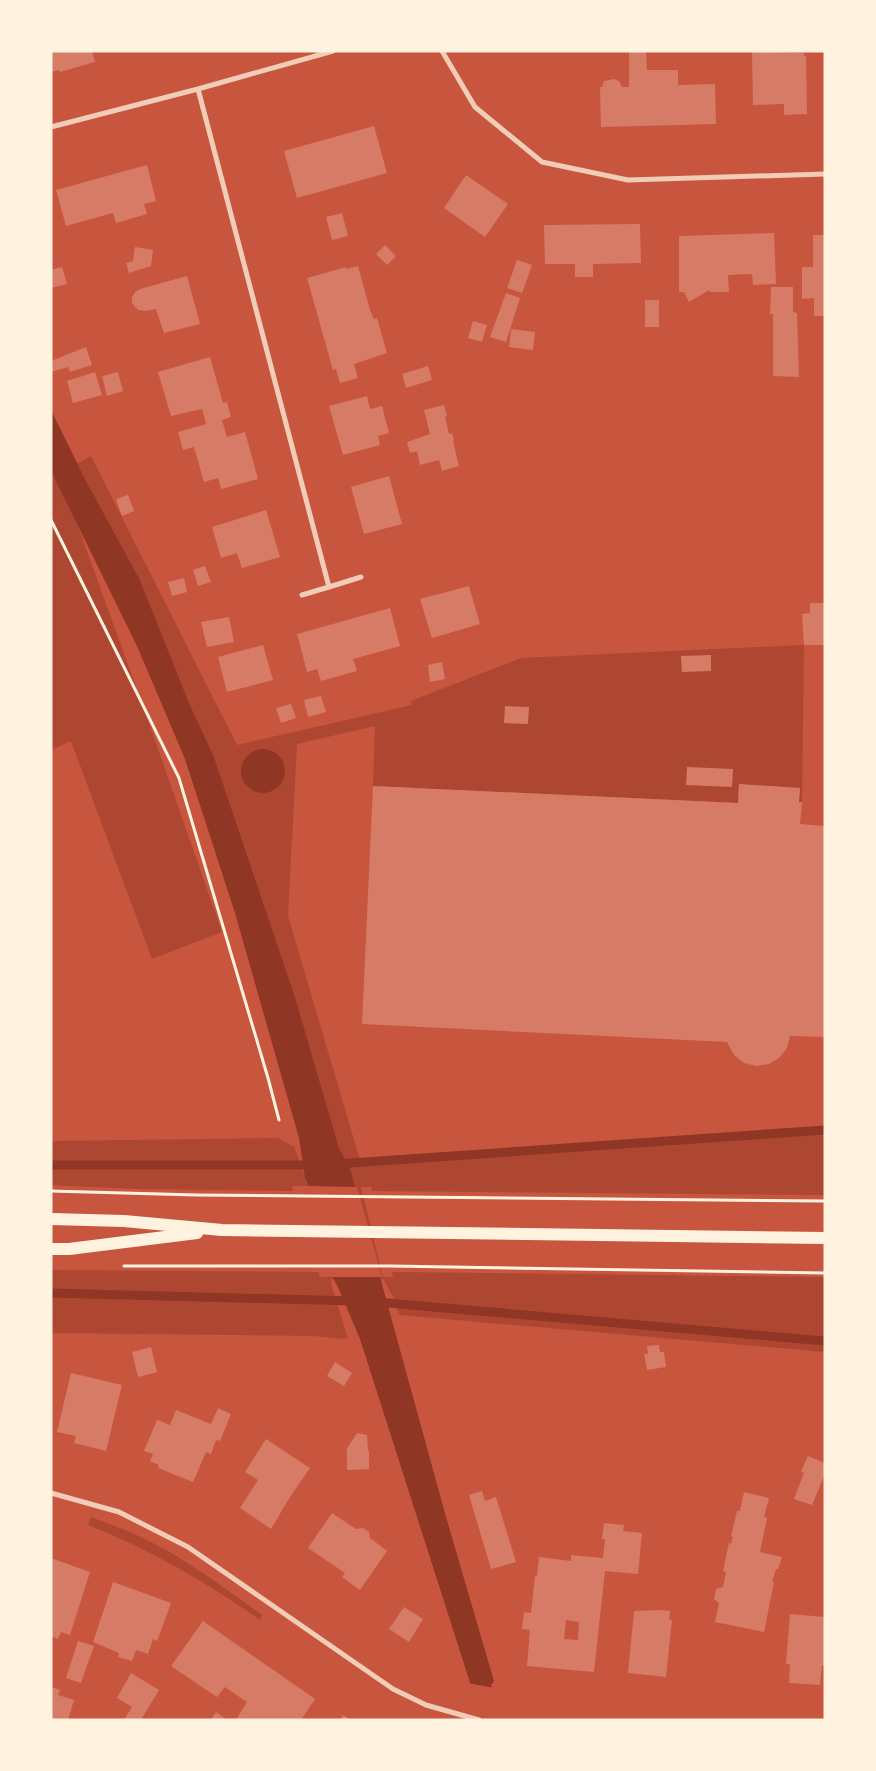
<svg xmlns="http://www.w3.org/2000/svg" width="876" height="1771" viewBox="0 0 876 1771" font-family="'Golos Text',sans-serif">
<rect width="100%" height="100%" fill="#c8553d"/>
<path fill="#ae4732" d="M 51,452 L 143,706 L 222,932 L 152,959 L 71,741 L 51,750 Z
M 91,456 L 237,745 L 412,705 L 411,701 L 521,658 L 804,645 L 802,802 L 799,802 L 800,788 L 739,784 L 738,803 L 373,786 L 375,726 L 297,744 L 288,916 L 360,1160 L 825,1127 L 825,1195 L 372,1191 L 371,1187 L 361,1187 L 383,1277 L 393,1277 L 392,1272 L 825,1277 L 825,1352 L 399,1315 L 394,1299 L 383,1278 L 381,1282 L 350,1168 L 339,1148 L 295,997 L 214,757 L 189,703 L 140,580 L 77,464 Z
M 278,1138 L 294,1147 L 309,1186 L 292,1186 L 293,1191 L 137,1189 L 51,1185 L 51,1141 Z
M 51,1270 L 318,1272 L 320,1277 L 332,1277 L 331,1283 L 348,1339 L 311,1336 L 51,1333 Z
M 91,1517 C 112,1525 135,1533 155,1544 C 193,1564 227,1590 262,1615 L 260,1620 C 206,1582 149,1549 88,1525 Z"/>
<path fill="#8f3625" d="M 51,410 L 85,479 L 140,580 L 189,703 L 214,757 L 295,997 L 339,1148 L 350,1168 L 446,1517 L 494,1681 L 491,1685 L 502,1720 L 482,1720 L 360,1339 L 337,1285 L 332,1277 L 309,1186 L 305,1178 L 299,1138 L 235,913 L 185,759 L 137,646 L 51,471 Z
M241 771a22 22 0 1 1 44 0a22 22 0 1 1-44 0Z"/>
<path fill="#c8553d" d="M 306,1186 L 357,1187 L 382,1277 L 330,1277 Z
M 467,1683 L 495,1688 L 504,1720 L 479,1720 Z"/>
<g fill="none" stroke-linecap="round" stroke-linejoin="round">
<path stroke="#8f3625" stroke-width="9" d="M 336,1164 L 825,1130
M 51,1165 L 313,1165
M 51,1293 L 356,1301
M 376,1302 L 825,1341"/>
</g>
<path fill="#d67c66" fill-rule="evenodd" d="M 51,51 L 92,51 L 95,62 L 60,72 L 59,70 L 51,72 Z
M 629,51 L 646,51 L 647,70 L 678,70 L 678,85 L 715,84 L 716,124 L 601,127 L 600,87 L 602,87 L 604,81 L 614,79 L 619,81 L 622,87 L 629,87 Z
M 752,51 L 804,53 L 804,56 L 806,56 L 807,114 L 784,115 L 784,104 L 753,105 Z
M 374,126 L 387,173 L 297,198 L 284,151 Z
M 147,165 L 156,201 L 144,204 L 147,214 L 116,223 L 113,213 L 66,226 L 56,190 Z
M 466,175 L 508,204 L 485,237 L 444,208 Z
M 342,213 L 348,236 L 332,240 L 326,217 Z
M 640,224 L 641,263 L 593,264 L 593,277 L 575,277 L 575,264 L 545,264 L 544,225 Z
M 774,233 L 776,284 L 753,285 L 752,274 L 728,275 L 729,292 L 710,292 L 709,290 L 689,302 L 684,292 L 679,292 L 679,236 Z
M 813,235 L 825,235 L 825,316 L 814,316 L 814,298 L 802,299 L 802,267 L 813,267 Z
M 385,245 L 396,256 L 387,265 L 376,254 Z
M 135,247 L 153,250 L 151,266 L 129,273 L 126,263 L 133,261 Z
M 517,260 L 532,265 L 522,293 L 507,288 Z
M 358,266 L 370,310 L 374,319 L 377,318 L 387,353 L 354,364 L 358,378 L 340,383 L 336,369 L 333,370 L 307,278 L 346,267 L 346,269 Z
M 62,267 L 67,284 L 51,288 L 51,270 Z
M 187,276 L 200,324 L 164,333 L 156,309 L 146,311 L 138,310 L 132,303 L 132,297 L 135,292 L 140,289 Z
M 771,287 L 793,287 L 793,312 L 797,313 L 799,377 L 773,376 L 773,314 L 770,314 Z
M 506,293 L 520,298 L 506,342 L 490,337 Z
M 645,300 L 659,300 L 659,327 L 645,327 Z
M 473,321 L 487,325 L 482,342 L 468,338 Z
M 511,329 L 535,332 L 533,350 L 509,347 Z
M 86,347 L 92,365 L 70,372 L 68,367 L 51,372 L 51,361 Z
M 210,357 L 223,403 L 227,402 L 231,417 L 222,420 L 227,437 L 245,432 L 258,479 L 221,489 L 218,478 L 204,482 L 194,447 L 183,450 L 178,432 L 206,424 L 202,409 L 171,416 L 158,372 Z
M 428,366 L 432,380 L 406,388 L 402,374 Z
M 95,372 L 102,395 L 73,403 L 67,381 Z
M 118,372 L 123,391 L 107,396 L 102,376 Z
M 367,396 L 370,409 L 382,406 L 389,433 L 378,436 L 380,445 L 343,455 L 329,406 Z
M 444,405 L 447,416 L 445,417 L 449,434 L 452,433 L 454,441 L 453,441 L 459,466 L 442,471 L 439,460 L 420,465 L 417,451 L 410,453 L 407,442 L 430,434 L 424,410 Z
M 389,476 L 402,524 L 364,534 L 351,487 Z
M 128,495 L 134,511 L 122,516 L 116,499 Z
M 266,510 L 280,557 L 242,568 L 237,553 L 221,558 L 212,527 Z
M 205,566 L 211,582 L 198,586 L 193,570 Z
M 184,578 L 187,592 L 172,596 L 168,582 Z
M 469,586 L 480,624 L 432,638 L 420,599 Z
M 810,603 L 825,603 L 825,645 L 804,645 L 802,614 L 810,613 Z
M 390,608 L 400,646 L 353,659 L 357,671 L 321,681 L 317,669 L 307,672 L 297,634 Z
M 229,617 L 234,642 L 207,647 L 201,622 Z
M 263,645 L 273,680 L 227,692 L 218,657 Z
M 711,655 L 711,671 L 682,672 L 681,656 Z
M 442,662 L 445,679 L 430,682 L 428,665 Z
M 321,696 L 326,712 L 308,717 L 304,700 Z
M 291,704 L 296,718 L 281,723 L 276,708 Z
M 505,706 L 529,707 L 528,724 L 504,723 Z
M 687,767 L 733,769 L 732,787 L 686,785 Z
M 739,784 L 800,788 L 799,802 L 802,802 L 800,824 L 825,826 L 825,1037 L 790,1036 L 787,1048 L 779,1058 L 769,1064 L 757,1066 L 744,1063 L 734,1055 L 727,1042 L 362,1024 L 373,786 L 738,803 Z
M 659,1345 L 660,1352 L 664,1352 L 666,1367 L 647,1370 L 644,1354 L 648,1354 L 647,1346 Z
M 151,1347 L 157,1372 L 138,1377 L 132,1352 Z
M 335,1362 L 352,1373 L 344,1386 L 327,1376 Z
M 71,1373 L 122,1385 L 106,1451 L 74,1443 L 76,1436 L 57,1432 Z
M 218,1408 L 231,1414 L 220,1441 L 216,1440 L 211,1454 L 206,1452 L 193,1482 L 158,1468 L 159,1465 L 150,1461 L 153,1454 L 144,1451 L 157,1420 L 170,1425 L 176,1410 L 211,1424 Z
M 357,1433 L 367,1435 L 368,1451 L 369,1451 L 369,1469 L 347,1470 L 347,1451 L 346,1450 Z
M 266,1439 L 310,1468 L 288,1500 L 271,1529 L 240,1508 L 258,1480 L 245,1472 Z
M 808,1456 L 825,1463 L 825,1474 L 812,1505 L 794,1499 L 804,1473 L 801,1471 Z
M 482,1491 L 485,1501 L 496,1497 L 516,1562 L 491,1569 L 469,1495 Z
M 744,1492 L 769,1498 L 764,1517 L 767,1518 L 760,1552 L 782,1557 L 778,1569 L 776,1569 L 772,1582 L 774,1582 L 764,1632 L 715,1622 L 719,1603 L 714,1599 L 716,1589 L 723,1587 L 726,1572 L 723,1571 L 729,1543 L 731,1544 L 733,1537 L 731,1536 L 737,1511 L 740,1511 Z
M 332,1513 L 356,1529 L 363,1528 L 369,1532 L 370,1538 L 387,1551 L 360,1590 L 342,1577 L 345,1573 L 308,1548 Z
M 604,1523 L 624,1525 L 623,1531 L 642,1533 L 638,1574 L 605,1571 L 594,1672 L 527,1666 L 530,1630 L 522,1629 L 524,1612 L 531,1613 L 535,1576 L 537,1576 L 539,1557 L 571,1561 L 571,1555 L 603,1558 L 605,1539 L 602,1539 ZM 566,1620 L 579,1622 L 578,1640 L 564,1639 Z
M 51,1558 L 90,1572 L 70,1635 L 61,1632 L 58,1639 L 53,1637 L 51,1641 Z
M 113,1582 L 171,1603 L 157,1641 L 153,1639 L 148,1654 L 136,1650 L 132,1661 L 118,1657 L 119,1653 L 93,1642 Z
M 404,1607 L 423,1619 L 409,1642 L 389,1629 Z
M 661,1610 L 670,1611 L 669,1620 L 672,1620 L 666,1677 L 628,1673 L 634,1611 Z
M 790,1614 L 825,1617 L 825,1666 L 822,1665 L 820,1685 L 789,1683 L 790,1664 L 786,1664 Z
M 203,1621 L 315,1699 L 301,1720 L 236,1720 L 247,1702 L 225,1687 L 217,1697 L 171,1666 Z
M 78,1641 L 94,1646 L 81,1683 L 66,1678 Z
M 131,1673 L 159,1690 L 141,1720 L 124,1720 L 132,1707 L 117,1698 Z
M 51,1687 L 60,1690 L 58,1695 L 74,1700 L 68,1720 L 51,1720 Z
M 216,1712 L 227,1720 L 211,1720 Z
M 343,1715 L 351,1720 L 340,1720 Z"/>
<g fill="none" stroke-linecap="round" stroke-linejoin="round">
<path stroke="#fff3e0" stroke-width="3" d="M 51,520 L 179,778 L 268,1078 L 279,1120
M 51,1191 L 196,1195 L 825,1201
M 124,1266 L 390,1266 L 825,1273"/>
<path stroke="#f1ccb7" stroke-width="5" d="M 442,51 L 475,107 L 542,162 L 628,180 L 825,174
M 198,89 L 329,587 L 361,577
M 51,127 L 198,89 L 333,51
M 302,595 L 329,587
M 51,1493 L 119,1512 L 188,1547 L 393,1689 L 426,1705 L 479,1720"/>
<path stroke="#fff3e0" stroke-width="12" d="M 51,1219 L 124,1221 L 222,1230 L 825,1238
M 51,1249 L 69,1249 L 197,1233"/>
</g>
<rect width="876" height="1771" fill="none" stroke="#fff3e0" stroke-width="105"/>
</svg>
